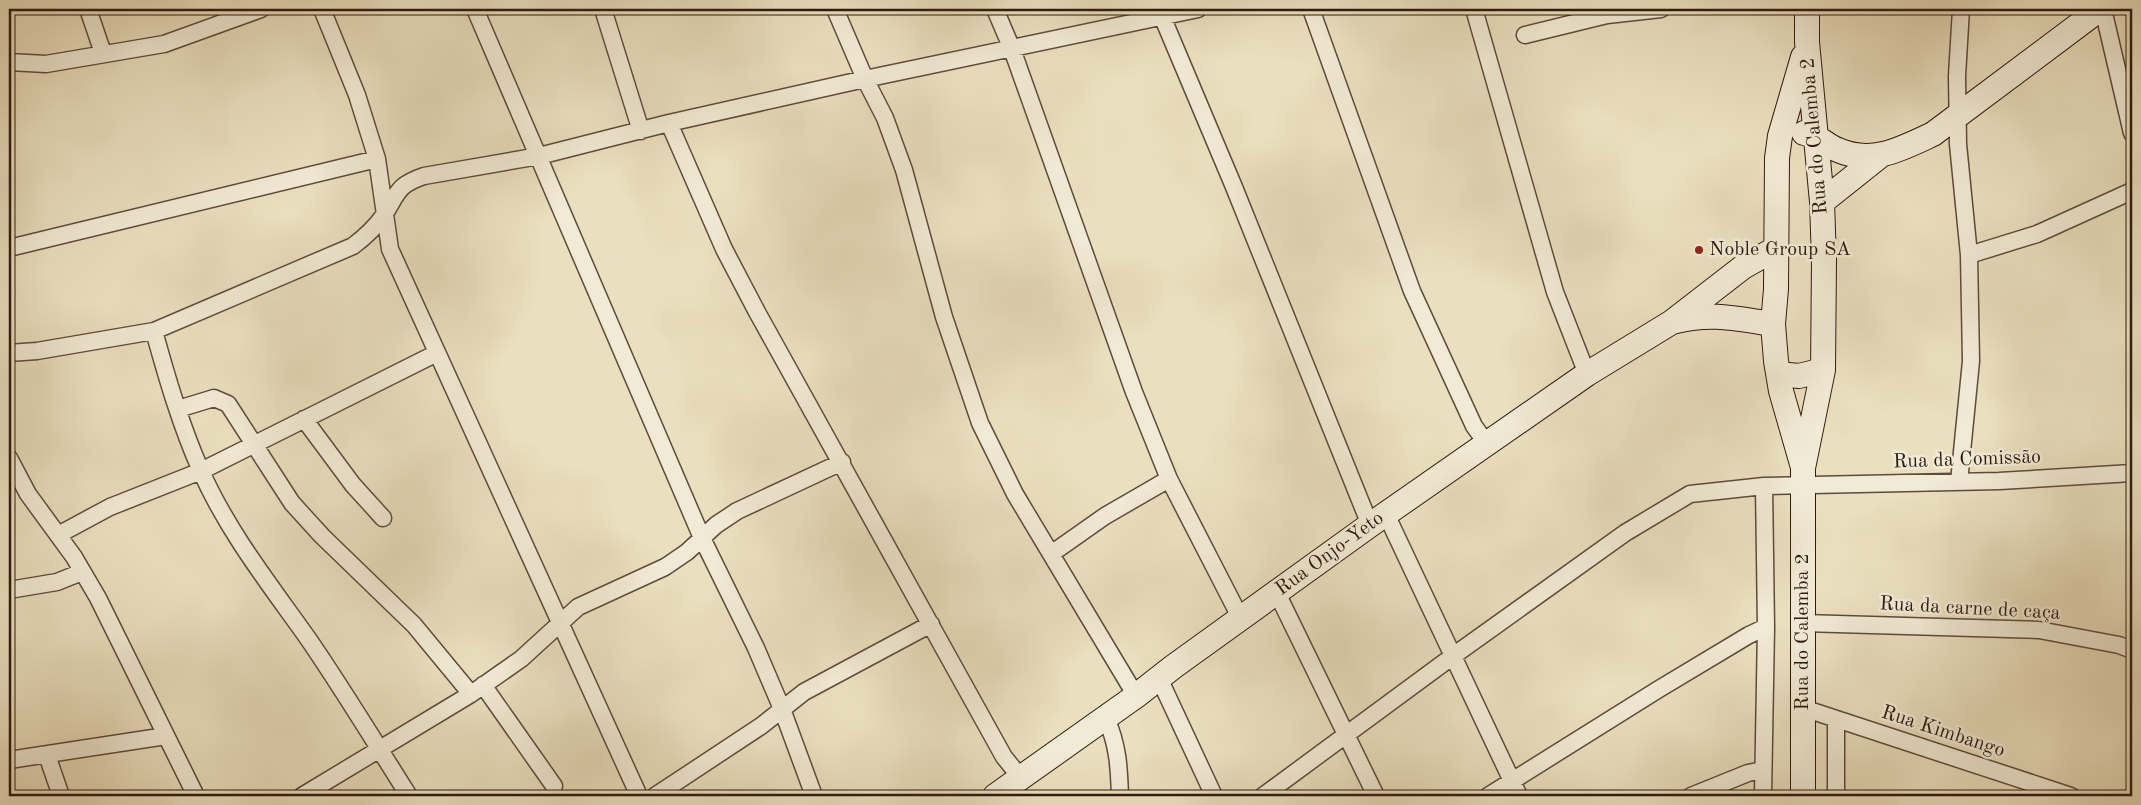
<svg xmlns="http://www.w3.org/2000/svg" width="2141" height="805" viewBox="0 0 2141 805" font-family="'Old Standard TT',serif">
<rect width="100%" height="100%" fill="#eadfbe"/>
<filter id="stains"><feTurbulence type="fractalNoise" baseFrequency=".004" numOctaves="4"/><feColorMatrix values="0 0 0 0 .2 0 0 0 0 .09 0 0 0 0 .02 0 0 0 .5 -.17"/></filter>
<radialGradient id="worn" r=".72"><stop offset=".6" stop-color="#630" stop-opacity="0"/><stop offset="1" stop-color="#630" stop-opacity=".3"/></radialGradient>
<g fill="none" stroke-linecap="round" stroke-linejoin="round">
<g stroke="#5e4b3c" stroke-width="19">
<path id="street" d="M 88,9 L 103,53
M 322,9 L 357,95 L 377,159 L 390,249 L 639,796
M 475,9 L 702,538 L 756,648 L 782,709 L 814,796
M 603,9 L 641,131
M 835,9 L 865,79 L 885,118 L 904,170 L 944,317 L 980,423 L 1015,494 L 1136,696
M 995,9 L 1012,49 L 1134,392 L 1169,479 L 1241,619
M 1159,9 L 1234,187 L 1370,525
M 1311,9 L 1412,291 L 1474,426 L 1487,444
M 1474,9 L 1555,292 L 1587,374
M 2103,9 L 2132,133
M 1525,35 L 1607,15 L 1661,9
M 9,62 L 46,64 L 164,44 L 261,9
M 669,123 L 724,249 L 757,312 L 1004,757 L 1021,778
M 9,248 L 377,159
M 1969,255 L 2037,234 L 2132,191
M 154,331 C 167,378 181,426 201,471 C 228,532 270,585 309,640 C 344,691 376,744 409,796
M 9,353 L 37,351 L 154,331 L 353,246 C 365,237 375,228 384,215 C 398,193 397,185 424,176 L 539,156 L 669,123 L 865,79 L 1198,9
M 178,409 L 214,398 L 228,404 L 292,503 L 322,536 L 414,625 L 471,694
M 304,419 L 353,485 L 383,518
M 9,458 L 28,494 L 74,557 L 98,598 L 196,796
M 1959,482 L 1971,361 L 1969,255 L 1958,144 L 1957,76 L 1961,9
M 1386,514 L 1519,796
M 58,535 L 110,507 L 201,471 L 437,353
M 1051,554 L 1105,516 L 1169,479
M 9,590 L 57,582 L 82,572
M 1277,593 L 1376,796
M 1803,623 L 2039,630 L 2119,645 L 2132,650
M 1159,678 L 1214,796
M 483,685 L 554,786
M 1803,708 L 2071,796
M 1106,718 C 1118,745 1119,767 1120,796
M 47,755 L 61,796
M 9,760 L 166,736
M 302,796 L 471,694 L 521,659 L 578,607 L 665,567 L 687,552 L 716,525 L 737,511 L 842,462
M 655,796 L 761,726 L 804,692 L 931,624
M 1263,796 L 1453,656 L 1625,533 L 1690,494 L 1764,486 L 1999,481 L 2132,473
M 1488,796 L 1659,689 L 1749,635 L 1766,627
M 1691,796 L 1748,773 L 1763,770
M 1763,796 L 1766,627 L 1764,486
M 1836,796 L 1836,719"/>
</g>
<g stroke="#2f1a10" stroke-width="26">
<path id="secondary" d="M 1804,133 C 1818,135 1825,145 1838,150 C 1872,165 1901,149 1933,134 L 2100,9
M 1822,202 L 1881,155
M 1676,321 C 1713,312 1737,319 1773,324
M 1778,374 L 1799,376 L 1823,370
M 1802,464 L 1781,391 L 1776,361 L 1773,324 L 1776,289 L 1777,158 L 1780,136 L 1803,57
M 995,796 L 1136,696 L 1173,667 L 1370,525 L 1587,374 L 1672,322 L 1743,267 L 1775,249
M 1803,796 L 1803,468 L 1823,370 L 1824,260 L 1822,202 L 1807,42 L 1807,9"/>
</g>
<use href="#street" stroke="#f1ead5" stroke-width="16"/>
<use href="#secondary" stroke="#f1ead5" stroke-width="24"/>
</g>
<circle fill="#8f2418" stroke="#f1ead5" stroke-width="2" cx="1699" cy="250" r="5"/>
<g text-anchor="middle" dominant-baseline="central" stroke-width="5" stroke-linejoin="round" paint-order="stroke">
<g font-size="20" fill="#2f1a10" stroke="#f1ead5">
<text transform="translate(1815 136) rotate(-95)">Rua do Calemba 2</text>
<text transform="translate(1967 460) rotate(-2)">Rua da Comissão</text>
<text transform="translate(1330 554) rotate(-36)">Rua Onjo-Yeto</text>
<text transform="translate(1970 609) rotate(3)">Rua da carne de caça</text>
<text transform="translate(1803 632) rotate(-90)">Rua do Calemba 2</text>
<text transform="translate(1943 732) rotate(18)">Rua Kimbango</text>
</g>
<g font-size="20" fill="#2f1a10" stroke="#f1ead5" text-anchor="start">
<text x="1709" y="250">Noble Group SA</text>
</g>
</g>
<rect width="2141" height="805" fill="none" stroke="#eadfbe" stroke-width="30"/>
<rect x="10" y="10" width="2121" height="785" fill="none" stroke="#2f1a10" stroke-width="2.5"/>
<rect x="15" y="15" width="2111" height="775" fill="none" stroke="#2f1a10"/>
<rect width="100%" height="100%" filter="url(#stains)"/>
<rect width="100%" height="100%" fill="url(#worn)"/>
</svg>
